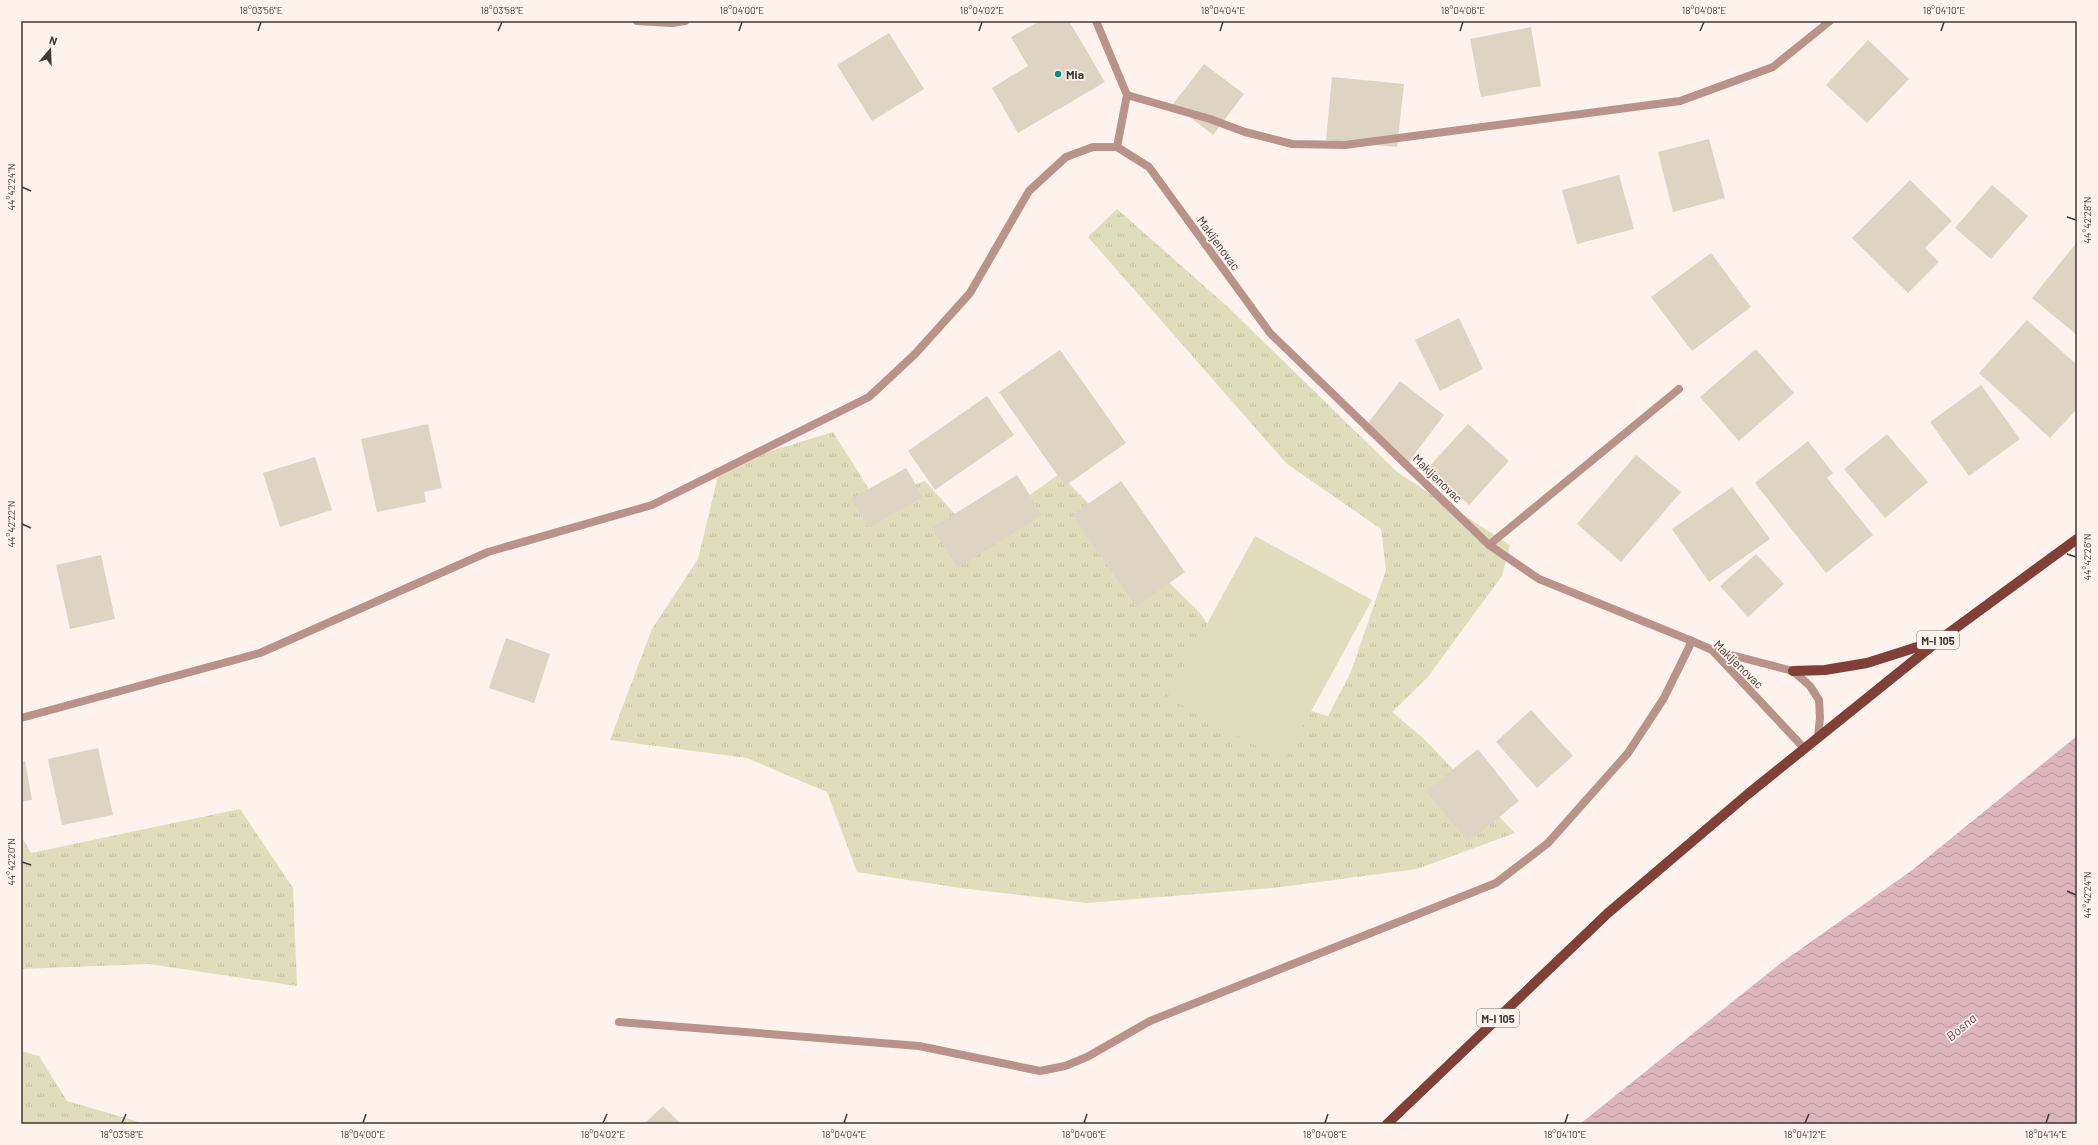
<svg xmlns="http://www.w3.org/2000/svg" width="2098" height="1145" viewBox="0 0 2098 1145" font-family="Barlow,sans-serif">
<defs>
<pattern id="grass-tufts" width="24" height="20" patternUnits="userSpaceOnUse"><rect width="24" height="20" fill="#e0ddbc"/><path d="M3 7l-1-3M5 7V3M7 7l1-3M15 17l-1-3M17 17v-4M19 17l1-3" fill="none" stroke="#c1bea2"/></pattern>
<pattern id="water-waves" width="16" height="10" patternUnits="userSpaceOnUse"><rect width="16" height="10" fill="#ddb5bd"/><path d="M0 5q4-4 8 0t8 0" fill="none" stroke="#b5949a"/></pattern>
</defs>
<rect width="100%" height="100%" fill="#fdf2ec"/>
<path fill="url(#grass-tufts)" d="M 1117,209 L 1228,307 L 1397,472 L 1510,545 L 1502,576 L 1427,678 L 1392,712 L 1423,738 L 1515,833 L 1417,869 L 1273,888 L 1087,903 L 960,888 L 857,872 L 827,792 L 747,758 L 610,740 L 652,629 L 698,559 L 719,472 L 751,457 L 833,432 L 875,499 L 925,481 L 974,535 L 1059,474 L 1200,613 L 1256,695 L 1328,716 L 1351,672 L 1386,570 L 1381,529 L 1287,464 L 1088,237 Z
M 240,809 L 293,888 L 297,986 L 149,964 L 21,969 L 21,836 L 31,853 Z
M 21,1051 L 39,1056 L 67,1101 L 146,1124 L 21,1124 Z"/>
<path fill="#e0ddbc" d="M 1255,536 L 1372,600 L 1284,761 L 1167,697 Z"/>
<path fill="url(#water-waves)" d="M 2077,736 L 2077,1124 L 1580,1124 L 1781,963 L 1911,871 Z"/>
<path fill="#ded4c4" d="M 1040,21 L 1069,21 L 1105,82 L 1018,133 L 992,88 L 1028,66 L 1011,37 Z
M 1531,27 L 1541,86 L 1481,97 L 1470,39 Z
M 889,33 L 924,89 L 872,121 L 837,65 Z
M 1868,40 L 1909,79 L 1867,123 L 1826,85 Z
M 1204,64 L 1244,94 L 1213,135 L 1173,104 Z
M 1332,77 L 1404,84 L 1397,147 L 1326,140 Z
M 1709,139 L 1725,198 L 1673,212 L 1658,152 Z
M 1619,175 L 1634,229 L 1577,244 L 1562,190 Z
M 1910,180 L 1952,221 L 1925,248 L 1939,262 L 1908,293 L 1852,238 Z
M 1992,185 L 2028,216 L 1991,259 L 1955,228 Z
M 2077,242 L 2077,335 L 2032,298 Z
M 1711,253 L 1751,307 L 1692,351 L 1651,297 Z
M 1459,318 L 1483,369 L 1440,391 L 1415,340 Z
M 2027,320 L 2077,365 L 2077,409 L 2050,438 L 1979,373 Z
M 1756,349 L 1794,393 L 1739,441 L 1700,397 Z
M 1060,350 L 1126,443 L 1065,486 L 999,392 Z
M 1400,381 L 1444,415 L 1407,464 L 1363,430 Z
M 1981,385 L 2020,439 L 1969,476 L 1930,422 Z
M 987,396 L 1014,435 L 935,490 L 908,451 Z
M 428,424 L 442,488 L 424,492 L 426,502 L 377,512 L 361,439 Z
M 1468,424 L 1509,461 L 1469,505 L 1428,468 Z
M 1887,434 L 1928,482 L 1885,518 L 1844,469 Z
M 1808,441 L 1833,473 L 1827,478 L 1873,535 L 1826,573 L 1755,483 Z
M 1636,455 L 1681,492 L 1621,562 L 1577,524 Z
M 315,457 L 332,510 L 280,527 L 263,473 Z
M 906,468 L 923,497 L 868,528 L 851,499 Z
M 1017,475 L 1042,515 L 958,568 L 932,528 Z
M 1121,481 L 1185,572 L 1136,607 L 1072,515 Z
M 1732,487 L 1770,539 L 1709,582 L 1672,529 Z
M 1756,554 L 1784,584 L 1748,617 L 1720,586 Z
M 101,555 L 115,619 L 70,629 L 56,565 Z
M 506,638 L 550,654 L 534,703 L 489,688 Z
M 1531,710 L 1573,756 L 1537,788 L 1496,742 Z
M 98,748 L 113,815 L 62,825 L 48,759 Z
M 1478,749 L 1519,801 L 1468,842 L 1426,791 Z
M 25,761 L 32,800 L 21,802 L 21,762 Z
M 663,1106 L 681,1124 L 644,1124 Z"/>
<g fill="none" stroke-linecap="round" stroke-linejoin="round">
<path stroke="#b8928b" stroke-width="8" d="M 1489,545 L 1679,389
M 619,1022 L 919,1046 L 1040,1071 L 1065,1066 L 1087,1057 L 1150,1021 L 1496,883 L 1548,843 L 1628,753 L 1664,698 L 1692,641"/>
<path stroke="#b8928b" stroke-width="8" d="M 637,21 L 672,23 L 685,21
M 1096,21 L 1127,95 L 1117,147
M 1127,95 L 1210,119 L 1245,132 L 1292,144 L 1345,145 L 1680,101 L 1773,67 L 1830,21"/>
<path stroke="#b8928b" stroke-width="8" d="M 1712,650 L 1793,671 L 1810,686 L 1819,700 L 1820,718 L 1818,737
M 21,718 L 260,653 L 488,552 L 652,505 L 869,397 L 915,354 L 970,293 L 1029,191 L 1066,157 L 1093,147 L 1117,147 L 1149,167 L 1270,333 L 1489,545 L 1539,579 L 1692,641 L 1712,650 L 1804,748"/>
<path stroke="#803f37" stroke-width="10" d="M 1793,671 L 1825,670 L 1867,663 L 1933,642
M 1387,1124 L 1608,913 L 1748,794 L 1938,641 L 2077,539"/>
</g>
<path fill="none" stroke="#3f3934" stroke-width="1.5" d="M 258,31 L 261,22M 498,31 L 502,22M 739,31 L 742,22M 979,31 L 982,22M 1220,31 L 1223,22M 1460,31 L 1463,22M 1700,31 L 1704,22M 1941,31 L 1944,22M 22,187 L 31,191M 2067,217 L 2076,220M 22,524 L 31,528M 2067,554 L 2076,557M 22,862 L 31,865M 2067,891 L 2076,895M 122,1123 L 126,1114M 363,1123 L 366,1114M 603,1123 L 607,1114M 844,1123 L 847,1114M 1084,1123 L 1087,1114M 1325,1123 L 1328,1114M 1565,1123 L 1568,1114M 1805,1123 L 1809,1114M 2046,1123 L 2049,1114"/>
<circle fill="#01917c" stroke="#fdf2ec" stroke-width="1.5" cx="1058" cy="74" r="4"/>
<g text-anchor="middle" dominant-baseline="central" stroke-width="3.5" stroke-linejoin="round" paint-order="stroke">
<g fill="#fdf2ec" stroke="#78706b" stroke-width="1">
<rect x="1917" y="631" width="42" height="18" rx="3"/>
<rect x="1477" y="1009" width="42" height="18" rx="3"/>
</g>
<g font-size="11" font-weight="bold" fill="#3f3934">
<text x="1938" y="640">M-I 105</text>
<text x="1498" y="1018">M-I 105</text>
</g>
<g font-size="12" font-weight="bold" fill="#3f3934" stroke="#fdf2ec" text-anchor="start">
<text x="1066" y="74">Mia</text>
</g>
<g font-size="12" fill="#3f3934" stroke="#fdf2ec">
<text transform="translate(1219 243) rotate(54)">Makljenovac</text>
<text transform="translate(1438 478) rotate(44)">Makljenovac</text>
<text transform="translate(1739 664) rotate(44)">Makljenovac</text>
</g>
<g font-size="13" font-style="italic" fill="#713b49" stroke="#fdf2ec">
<text transform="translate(1961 1027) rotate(-40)">Bosna</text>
</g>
</g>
<rect width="2098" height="1145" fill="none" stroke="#fdf2ec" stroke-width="44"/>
<g transform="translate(50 50) rotate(19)" stroke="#fdf2ec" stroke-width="3" paint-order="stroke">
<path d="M0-3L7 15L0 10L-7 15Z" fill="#3f3934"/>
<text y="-6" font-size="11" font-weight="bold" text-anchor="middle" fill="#3f3934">N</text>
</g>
<rect x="22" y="22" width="2054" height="1101" fill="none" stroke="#3f3934" stroke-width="1.5"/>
<g font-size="10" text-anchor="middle" fill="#3f3934">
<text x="261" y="14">18°03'56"E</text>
<text x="502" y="14">18°03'58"E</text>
<text x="742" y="14">18°04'00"E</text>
<text x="982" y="14">18°04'02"E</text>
<text x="1223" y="14">18°04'04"E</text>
<text x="1463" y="14">18°04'06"E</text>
<text x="1704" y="14">18°04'08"E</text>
<text x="1944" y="14">18°04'10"E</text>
<text transform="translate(11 187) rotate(-90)" y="4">44°42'24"N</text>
<text transform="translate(2087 220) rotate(-90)" y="4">44°42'28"N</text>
<text transform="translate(11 524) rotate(-90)" y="4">44°42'22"N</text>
<text transform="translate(2087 557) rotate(-90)" y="4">44°42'26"N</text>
<text transform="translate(11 862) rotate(-90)" y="4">44°42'20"N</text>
<text transform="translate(2087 895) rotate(-90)" y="4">44°42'24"N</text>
<text x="122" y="1138">18°03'58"E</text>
<text x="363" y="1138">18°04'00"E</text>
<text x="603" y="1138">18°04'02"E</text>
<text x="844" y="1138">18°04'04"E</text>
<text x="1084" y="1138">18°04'06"E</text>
<text x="1325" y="1138">18°04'08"E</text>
<text x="1565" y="1138">18°04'10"E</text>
<text x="1805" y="1138">18°04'12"E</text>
<text x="2046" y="1138">18°04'14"E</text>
</g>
</svg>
